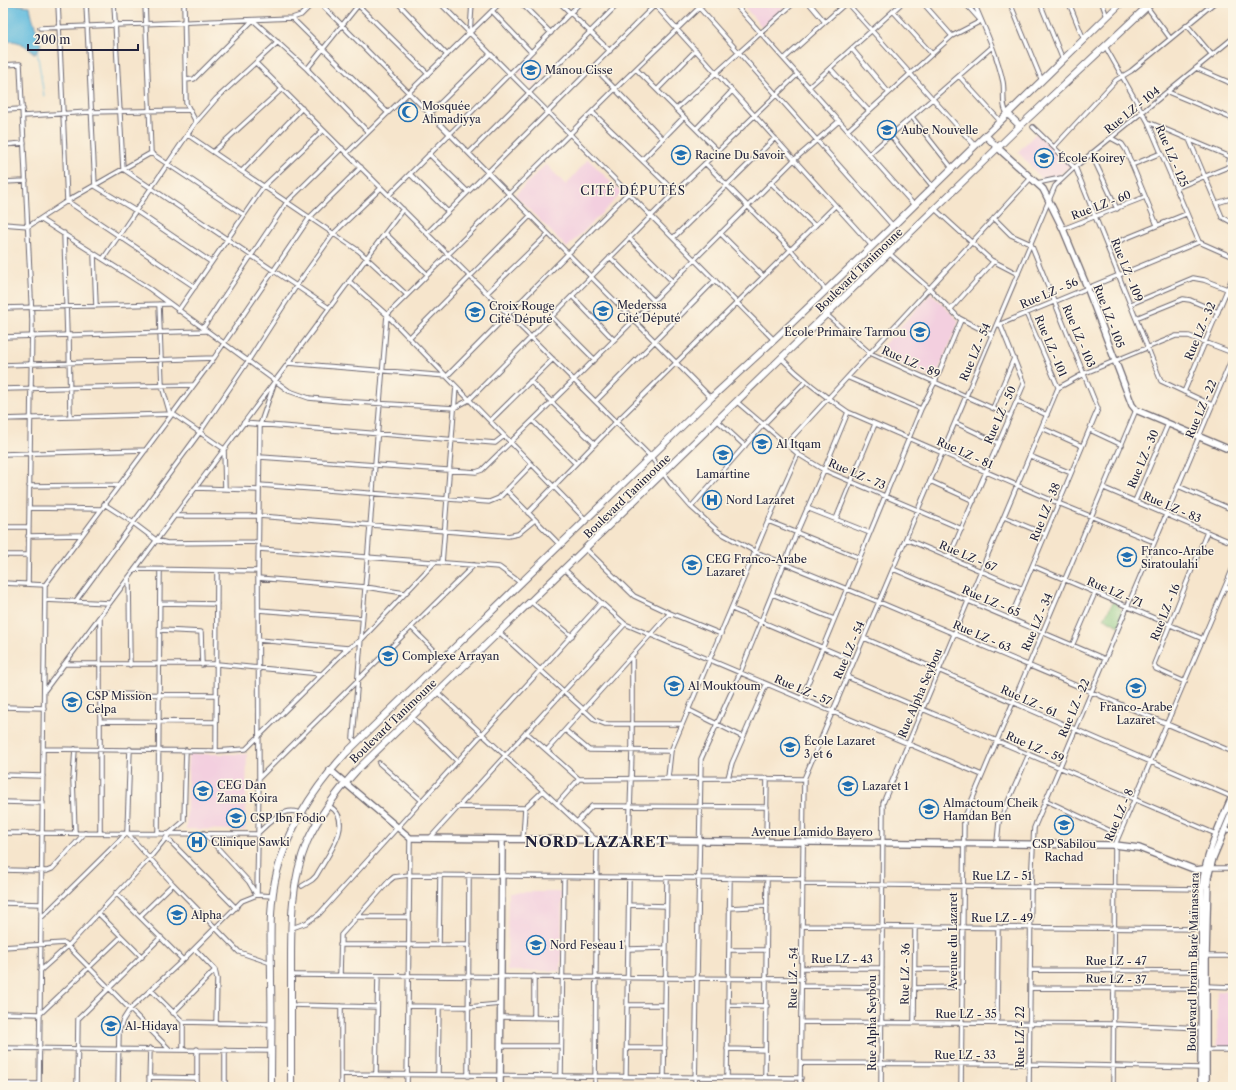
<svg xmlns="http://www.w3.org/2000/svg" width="1236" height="1090" viewBox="0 0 1236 1090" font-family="'Libre Caslon Text',serif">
<rect width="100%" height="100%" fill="#fcf5e5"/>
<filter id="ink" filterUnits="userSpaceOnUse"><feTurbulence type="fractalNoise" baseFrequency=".025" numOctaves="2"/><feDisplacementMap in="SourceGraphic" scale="8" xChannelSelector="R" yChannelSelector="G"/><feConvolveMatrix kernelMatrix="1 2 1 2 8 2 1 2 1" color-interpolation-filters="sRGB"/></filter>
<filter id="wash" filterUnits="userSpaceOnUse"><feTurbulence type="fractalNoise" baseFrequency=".012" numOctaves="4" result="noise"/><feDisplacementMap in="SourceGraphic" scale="16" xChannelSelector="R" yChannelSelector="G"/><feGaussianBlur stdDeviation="0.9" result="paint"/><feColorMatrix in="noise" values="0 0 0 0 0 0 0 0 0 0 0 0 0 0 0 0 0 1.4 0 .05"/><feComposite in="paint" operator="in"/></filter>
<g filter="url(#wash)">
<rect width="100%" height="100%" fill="#f6e5cc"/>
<path fill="#f3cfdf" d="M 741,3 L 789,3 L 762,27 Z
M 532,56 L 548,71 L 532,87 L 517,71 Z
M 1036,133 L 1071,164 L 1056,178 L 1042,179 L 1018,152 Z
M 588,159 L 622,193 L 567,248 L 515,195 L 546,164 L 566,185 Z
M 931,293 L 959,321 L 935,379 L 876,353 Z
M 189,754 L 247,754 L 245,830 L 186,829 Z
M 508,892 L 562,892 L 561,971 L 507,971 Z
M 1217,991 L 1233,992 L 1233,1046 L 1217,1046 Z"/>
<path fill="#82c57e" stroke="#52745c" d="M 1114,601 L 1124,613 L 1119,626 L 1104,618 Z"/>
<path fill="#60bbde" stroke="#416e8c" d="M 3,3 L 30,6 C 32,21 38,31 41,45 L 35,54 C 24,44 18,39 3,42 Z"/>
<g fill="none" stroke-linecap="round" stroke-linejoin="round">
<path stroke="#60bbde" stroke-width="1" d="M 37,50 L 44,96"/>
</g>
</g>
<g filter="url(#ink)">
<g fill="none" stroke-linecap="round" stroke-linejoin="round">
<g stroke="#6c666e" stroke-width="5.5">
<path id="street" d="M 58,3 L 67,201 L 195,287
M 86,3 L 95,186 L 136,211 L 211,262
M 114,3 L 123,169 L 329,308
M 145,3 L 151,153
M 184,3 L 186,103 L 196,122
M 320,3 L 711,398
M 356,3 L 428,74
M 398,3 L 447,55
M 440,3 L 774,340
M 521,3 L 551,33
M 560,3 L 610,51
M 653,3 L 872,246
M 695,3 L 893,226
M 734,3 L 914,205
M 809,3 L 825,22
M 847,3 L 975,146
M 923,3 L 952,36
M 974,3 C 985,29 997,54 1003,82 C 1005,92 1001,107 1008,114
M 1010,3 L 1042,81
M 1040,3 L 1063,60
M 1069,3 L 1084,40
M 1102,3 L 1107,17
M 1147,7 L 1170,38
M 492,11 L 531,52
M 893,11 L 932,54
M 292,18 L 301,15 L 313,3
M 1187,25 L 1212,55
M 40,28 L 292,18 L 388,113
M 470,33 L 472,3
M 1105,46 L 1148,122 L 1199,242 L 1233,257
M 852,49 L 889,93
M 784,59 L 846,3
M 256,63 L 651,457 L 671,484 L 691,507 L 719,532 L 756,552 L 879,602 L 1233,752
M 3,65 L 20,64 L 32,320 L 28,584
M 594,67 L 663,139
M 830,68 L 869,111
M 1196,68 L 1233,84
M 307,69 L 360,3
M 636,69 L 717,150
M 959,76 L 1000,121
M 186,80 L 194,79 L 253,20 L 307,69 L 368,132
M 1228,82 L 1233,79
M 809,87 L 902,3
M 657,90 L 696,50
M 1168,92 L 1233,119
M 676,109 L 794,3
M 3,110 L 23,109
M 592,112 L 675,192
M 429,114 L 490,54
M 23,116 L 90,112 L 190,110
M 912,117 L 952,168
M 1148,122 L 1233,158
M 1033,127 L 1076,169 L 1161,381 L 1212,405
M 696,129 L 732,91
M 848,130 L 952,36 L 981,21 L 965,3
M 188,135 L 359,251 L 407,295
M 890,135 L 933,187
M 1111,138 L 1122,144 L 1126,150 L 1157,225
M 1189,139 L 1222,217 L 1233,223
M 3,145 L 24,143
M 1055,146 L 1116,80 L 1131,71 L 1214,3
M 213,152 L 282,89
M 151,153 L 244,215
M 347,153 L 500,3
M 469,153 L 619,3
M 1091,153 L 1117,209
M 429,154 L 468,192
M 869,154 L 992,47
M 642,160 L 684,117
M 705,163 L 791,250 L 826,290
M 1132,165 L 1161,153
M 1228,167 L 1230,157
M 242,171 L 302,108
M 410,174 L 448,212
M 3,182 L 26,181
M 771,183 L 815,226
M 1037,183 L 1061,178
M 1176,188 L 1233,165
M 389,195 L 580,3
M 1217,203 L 1233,198
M 935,209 L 991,260 L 1018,274
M 994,218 L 1011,235 L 1031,244
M 40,219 L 150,289 L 289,391 L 309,398 L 340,401 L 454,408 L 469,400 L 675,192 L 797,75
M 3,224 L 29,226 L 67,201 L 151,153
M 1063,229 L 1145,197
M 64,233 L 67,335
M 385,233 L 427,274
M 427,233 L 655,5
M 720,233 L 763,276
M 629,238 L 672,281
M 673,238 L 775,138
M 1107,246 L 1186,214
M 94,254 L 96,306
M 890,254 L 930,289 L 959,318 L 992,335
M 610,257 L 653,300
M 103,259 L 196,122 L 216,99 L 278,42
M 349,281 L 387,315 L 586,520
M 487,293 L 548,234
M 572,296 L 614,340
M 159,304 L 162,386 L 170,414
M 1131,304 L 1193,278 L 1204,280 L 1227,289
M 3,308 L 168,304
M 950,310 L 993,262
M 178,311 L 264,186 L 323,130
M 1026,313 L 1058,387
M 827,315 L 870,353 L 1010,416
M 552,317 L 595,360
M 1136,318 L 1183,299 L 1190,300 L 1218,312
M 998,325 L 1199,242
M 203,328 L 287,202 L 342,148
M 69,335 L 70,417
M 3,337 L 206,331
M 409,338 L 530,216
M 782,359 C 802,379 824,396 848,412 L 1058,503 L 1154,542
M 288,363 L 447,376 L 628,193
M 3,365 L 214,358
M 849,378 L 921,409
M 530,381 L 595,444
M 3,389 L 193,385
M 1184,392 L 1233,276
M 596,401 L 715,280
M 1017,401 L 1047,415
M 737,402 L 798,454 L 824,470 L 962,529
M 993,408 L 1014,358
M 3,419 L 173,414 L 224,449 L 225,489
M 490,421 L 553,359
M 533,421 L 575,463
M 718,421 L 745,446
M 243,423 L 495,443 L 504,436
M 956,423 L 998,443
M 1042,428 L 1082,446
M 1090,430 L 1122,445
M 786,444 L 1031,178
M 1230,449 L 1233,442
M 3,454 L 146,450
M 1030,456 L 1071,473
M 260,457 L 476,472 L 482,470 L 574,380 L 794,160 L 839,121
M 930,481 L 974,501
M 259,485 L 489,502 L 499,498 L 532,464
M 29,486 L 119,485
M 1178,486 L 1233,510
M 195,488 L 259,490
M 1104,488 L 1233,543
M 506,490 L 560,545
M 1135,501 L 1168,424
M 104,504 L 132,522 L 156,540 L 167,543 L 258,542
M 691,507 L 763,425 L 806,381
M 29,508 L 101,509
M 807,508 L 870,533
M 528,513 L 616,422 L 835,206
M 174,516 L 259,516 L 508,536 L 518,534 L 535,520
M 1004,517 L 1045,534
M 836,519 L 875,424
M 768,521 L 860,558
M 3,527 L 29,527
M 28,536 L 81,535
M 906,539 L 1023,589
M 259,549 L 499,567 L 521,583
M 586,549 L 634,596 L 670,613 L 721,634
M 3,555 L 28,555
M 949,557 L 1024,384 L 1000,324
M 442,563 L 456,386
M 1033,566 L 1203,639
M 135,569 L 258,571
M 893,569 L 1105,659
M 565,570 L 625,624 L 982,775
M 129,577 L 130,665
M 258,578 L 365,587 L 405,593
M 3,583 L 45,585
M 1225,587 L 1233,590
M 772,594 L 834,619
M 45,600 L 109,603
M 75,602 L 200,432 L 248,361 L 297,285 L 334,233 L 381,188
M 531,602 L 572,636
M 160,603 L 217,604
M 732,609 L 854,661
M 258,610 L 362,618
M 1010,619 L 1098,409 L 1031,244
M 411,627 L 443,659
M 160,630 L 201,632 L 202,665
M 499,632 L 595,720 L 605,724 L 682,724
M 864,638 L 1232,797
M 258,640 L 348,648
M 1072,646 L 1095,593
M 64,664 L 217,664 L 321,674
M 847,677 L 1216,834
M 1185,682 L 1156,669 L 1154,664 L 1207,532
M 45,690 L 403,209
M 437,692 L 597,841 L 595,1087
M 101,694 L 217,695
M 801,700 L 921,409 L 935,382 L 961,320
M 3,707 L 44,708
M 689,710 L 743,737
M 412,717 L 457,761
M 101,721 L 216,722
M 565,730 L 589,750 L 671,751
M 526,732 L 579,779 L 728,778 L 804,779
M 356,744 L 353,738 L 387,315 L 615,89 L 704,3
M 43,749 L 216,751 L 246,749 L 348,648 L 361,640 L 434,563
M 75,749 L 73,780 L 75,833
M 547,750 L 670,613
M 216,751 L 217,571
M 379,763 L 421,800
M 3,775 L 43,776
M 259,778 L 474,565
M 668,778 L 671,751 L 768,521 L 798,454
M 728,778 L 732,763 L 766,685
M 1045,800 L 1119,835
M 3,802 L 43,803
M 557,804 L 579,779
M 457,807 L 525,808 L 543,791
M 577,822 L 592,806 L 767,807
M 1224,830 L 1233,830
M 3,833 L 257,834 C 267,825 282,807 297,812 C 304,814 311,819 317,822
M 100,833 L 100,616
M 127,833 L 173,884 L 239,952 L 271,963
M 158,833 L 160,570
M 204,833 L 249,882 L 256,894
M 431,837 L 625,624
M 167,838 L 236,908
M 523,839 L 525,808
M 629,841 L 632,751 L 632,657
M 766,842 L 767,778
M 997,843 L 999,822 L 1029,754
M 1210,868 L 1233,868
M 3,870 L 47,871 L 52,869 L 85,833
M 803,884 L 1202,889
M 302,886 L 312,880 L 316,876 C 327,856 356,821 329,806
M 116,893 L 183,960
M 257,895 L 259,778 L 258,571 L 260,425 L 274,384
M 3,903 L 41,904
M 629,905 L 666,906
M 729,908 L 767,906
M 98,913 L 142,957
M 140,916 L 173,884
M 358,917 L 409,917
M 41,918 L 127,833 L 130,749
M 802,926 L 1202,929
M 292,928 L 306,923 L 319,914 L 601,603
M 340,945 L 469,945
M 439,945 L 440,876
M 3,947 L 65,943 L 169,1049
M 195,949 L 215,970 L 217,979 L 216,1023
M 629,949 L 665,948
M 729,950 L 766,950
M 1206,956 L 1233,956
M 802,968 L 882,968
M 915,969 L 961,969
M 1030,970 L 1202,971
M 40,971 L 68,946 L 149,859 L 170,833 L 184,821 L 186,750
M 291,975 L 802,979
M 340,975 L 341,935 L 389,881 L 394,877 L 409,875 L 803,879
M 802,986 L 882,987
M 1206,986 L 1233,987
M 914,988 L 961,987
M 1030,988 L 1202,989
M 151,990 L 183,1022 L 183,1049
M 291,1005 L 377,1007
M 628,1005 L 664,1005
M 728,1005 L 767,1006
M 408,1006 L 469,1007 L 500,1004
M 3,1013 L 40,1014 L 121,937
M 173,1013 L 215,970
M 500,1017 L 562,1018
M 534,1018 L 534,976
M 183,1022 L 271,1024
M 801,1022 L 1113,1024 L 1202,1028
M 914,1022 L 915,927
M 997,1023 L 998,927
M 500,1046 L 561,1046
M 3,1048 L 271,1051
M 628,1048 L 665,1048
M 727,1049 L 765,1050
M 1206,1050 L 1233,1050
M 801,1063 L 1029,1064 L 1201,1068
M 341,1074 L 801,1078
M 376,1074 L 378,976
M 438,1075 L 439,1007
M 561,1075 L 564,877
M 468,1076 L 469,875
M 626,1076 L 629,878
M 664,1076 L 667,878
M 149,1077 L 197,1078
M 727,1077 L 730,878
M 765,1077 L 767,879
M 3,1084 L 39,1084
M 39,1087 L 45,585 L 214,358 L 310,217 L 361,167
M 77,1087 L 78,1019 L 161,937
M 118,1087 L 119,1031 L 123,1020 L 130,1009 L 183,960 L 242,901 L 257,895 L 273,896
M 149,1087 L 150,1048
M 197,1087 L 197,1049
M 225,1087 L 225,1050
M 341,1087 L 341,1006
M 407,1087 L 410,838
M 695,1087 L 701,759 L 740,673 L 797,532 L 824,470 L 848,412
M 800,1087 L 804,779 L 1055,186 L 1075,167 L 1233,38
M 881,1087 L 883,803 L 1058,388 L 1085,373 L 1176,336 L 1189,336 L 1233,353
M 961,1087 L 964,819 L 1136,410
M 1029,1087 L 1031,885 L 1034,828 L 1233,356
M 1113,1087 L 1115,845 L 1233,568"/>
</g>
<g stroke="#6c666e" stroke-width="8">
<path id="secondary" d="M 998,148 L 1043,189 L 1063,229 L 1087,287 L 1132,405 L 1136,410 L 1233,451
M 330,770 L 410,838 L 1115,845 L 1139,848 L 1196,870 L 1210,868
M 500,1087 L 502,840
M 1201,1087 L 1202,889 C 1205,854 1220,825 1233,794
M 1206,1087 L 1206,956 L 1208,877 L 1213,858 L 1233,810"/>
</g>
<g stroke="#6c666e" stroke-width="8">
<path id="primary" d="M 1008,114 L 1020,126
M 986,136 L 998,148
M 271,1087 C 271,1052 272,1016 271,981 C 271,945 268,907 277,872 C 289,826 314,788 346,753 L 711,398 L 774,340 L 893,226 L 1121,3
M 291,1087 C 291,1048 291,1010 291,971 C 291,928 290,883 307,842 C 319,815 337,792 357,770 L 1020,126 L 1151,3"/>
</g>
<use href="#street" stroke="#fff" stroke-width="3.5"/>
<use href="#secondary" stroke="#fff" stroke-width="5.5"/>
<use href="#primary" stroke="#fff" stroke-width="6"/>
</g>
</g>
<defs>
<g id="school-ring" transform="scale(1)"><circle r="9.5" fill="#fcf5e5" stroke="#1f6fb2" stroke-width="1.5"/><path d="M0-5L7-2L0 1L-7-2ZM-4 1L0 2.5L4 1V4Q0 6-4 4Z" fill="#1f6fb2"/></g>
<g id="mosque-ring" transform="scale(1)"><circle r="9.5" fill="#fcf5e5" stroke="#1f6fb2" stroke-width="1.5"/><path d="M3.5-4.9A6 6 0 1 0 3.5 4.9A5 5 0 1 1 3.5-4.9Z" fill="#1f6fb2"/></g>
<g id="hospital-ring" transform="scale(1)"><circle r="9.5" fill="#fcf5e5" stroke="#1f6fb2" stroke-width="1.5"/><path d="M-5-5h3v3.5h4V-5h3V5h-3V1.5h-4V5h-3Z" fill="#1f6fb2"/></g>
</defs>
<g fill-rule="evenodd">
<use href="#school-ring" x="531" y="70"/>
<use href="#mosque-ring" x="408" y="112"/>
<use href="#school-ring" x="887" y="130"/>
<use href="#school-ring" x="681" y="155"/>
<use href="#school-ring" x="1044" y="158"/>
<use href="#school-ring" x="603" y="311"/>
<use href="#school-ring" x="475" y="312"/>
<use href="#school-ring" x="920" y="332"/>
<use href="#school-ring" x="762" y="444"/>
<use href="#school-ring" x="723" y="455"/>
<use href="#hospital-ring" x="712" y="500"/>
<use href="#school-ring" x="1127" y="557"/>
<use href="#school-ring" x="692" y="565"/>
<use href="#school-ring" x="388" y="656"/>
<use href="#school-ring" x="674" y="686"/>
<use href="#school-ring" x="1136" y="688"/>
<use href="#school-ring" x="72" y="702"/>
<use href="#school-ring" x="790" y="747"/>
<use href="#school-ring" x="848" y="786"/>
<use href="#school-ring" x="203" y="791"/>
<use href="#school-ring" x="929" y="809"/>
<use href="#school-ring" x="236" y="818"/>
<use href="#school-ring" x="1064" y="825"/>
<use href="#hospital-ring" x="197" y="842"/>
<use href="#school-ring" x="177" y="915"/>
<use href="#school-ring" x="536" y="945"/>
<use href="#school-ring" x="111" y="1026"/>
</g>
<g text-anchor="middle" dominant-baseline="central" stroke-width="3" stroke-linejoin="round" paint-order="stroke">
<g font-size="11" fill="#22223b" stroke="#fcf5e5" text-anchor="start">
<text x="545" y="70">Manou Cisse</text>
<text x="422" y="106">Mosquée<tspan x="422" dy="13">Ahmadiyya</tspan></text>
<text x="901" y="130">Aube Nouvelle</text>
<text x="695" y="155">Racine Du Savoir</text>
<text x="1058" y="158">École Koirey</text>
<text x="617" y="305">Mederssa<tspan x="617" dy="13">Cité Député</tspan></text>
<text x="489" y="306">Croix Rouge<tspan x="489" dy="13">Cité Député</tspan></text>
<text x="906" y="332" text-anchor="end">École Primaire Tarmou</text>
<text x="776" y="444">Al Itqam</text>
<text x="723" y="474" text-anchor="middle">Lamartine</text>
<text x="726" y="500">Nord Lazaret</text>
<text x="1141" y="551">Franco-Arabe<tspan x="1141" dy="13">Siratoulahi</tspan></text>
<text x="706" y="559">CEG Franco-Arabe<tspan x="706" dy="13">Lazaret</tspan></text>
<text x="402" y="656">Complexe Arrayan</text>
<text x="688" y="686">Al Mouktoum</text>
<text x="86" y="696">CSP Mission<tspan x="86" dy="13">Celpa</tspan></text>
<text x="1136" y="707" text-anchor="middle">Franco-Arabe<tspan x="1136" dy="13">Lazaret</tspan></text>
<text x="804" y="741">École Lazaret<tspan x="804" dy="13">3 et 6</tspan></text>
<text x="217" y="785">CEG Dan<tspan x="217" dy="13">Zama Koira</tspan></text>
<text x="862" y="786">Lazaret 1</text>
<text x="943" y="803">Almactoum Cheik<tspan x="943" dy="13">Hamdan Ben</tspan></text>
<text x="250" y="818">CSP Ibn Fodio</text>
<text x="211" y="842">Clinique Sawki</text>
<text x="1064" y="844" text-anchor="middle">CSP Sabilou<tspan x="1064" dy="13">Rachad</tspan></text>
<text x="191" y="915">Alpha</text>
<text x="550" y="945">Nord Feseau 1</text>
<text x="125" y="1026">Al-Hidaya</text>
</g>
<g font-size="11" fill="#22223b" stroke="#fcf5e5">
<text transform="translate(1132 110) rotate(-39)">Rue LZ - 104</text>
<text transform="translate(1172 156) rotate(67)">Rue LZ - 125</text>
<text transform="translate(1101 205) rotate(-21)">Rue LZ - 60</text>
<text transform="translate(859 270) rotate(-44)">Boulevard Tanimoune</text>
<text transform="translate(1127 270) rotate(68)">Rue LZ - 109</text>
<text transform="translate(1049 293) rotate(-23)">Rue LZ - 56</text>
<text transform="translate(1109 316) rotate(69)">Rue LZ - 105</text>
<text transform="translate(1200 331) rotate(-67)">Rue LZ - 32</text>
<text transform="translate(1079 336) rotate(67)">Rue LZ - 103</text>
<text transform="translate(1051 346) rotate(67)">Rue LZ - 101</text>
<text transform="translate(975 352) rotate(-67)">Rue LZ - 54</text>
<text transform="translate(911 362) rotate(24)">Rue LZ - 89</text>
<text transform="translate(1201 409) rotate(-67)">Rue LZ - 22</text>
<text transform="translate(1000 415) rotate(-66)">Rue LZ - 50</text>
<text transform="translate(965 453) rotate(24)">Rue LZ - 81</text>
<text transform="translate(1143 459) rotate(-67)">Rue LZ - 30</text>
<text transform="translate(857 474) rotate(23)">Rue LZ - 73</text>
<text transform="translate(627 496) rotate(-44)">Boulevard Tanimoune</text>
<text transform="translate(1172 507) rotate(23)">Rue LZ - 83</text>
<text transform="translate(1045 512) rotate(-68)">Rue LZ - 38</text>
<text transform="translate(968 556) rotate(23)">Rue LZ - 67</text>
<text transform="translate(1115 592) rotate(23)">Rue LZ - 71</text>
<text transform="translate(991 601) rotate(23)">Rue LZ - 65</text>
<text transform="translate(1165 612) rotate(-68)">Rue LZ - 16</text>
<text transform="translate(1037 622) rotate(-67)">Rue LZ - 34</text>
<text transform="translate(982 636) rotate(23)">Rue LZ - 63</text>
<text transform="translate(849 650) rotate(-67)">Rue LZ - 54</text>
<text transform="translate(803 690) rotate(23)">Rue LZ - 57</text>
<text transform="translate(920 693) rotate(-67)">Rue Alpha Seybou</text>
<text transform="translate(1029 701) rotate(24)">Rue LZ - 61</text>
<text transform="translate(1074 708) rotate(-67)">Rue LZ - 22</text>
<text transform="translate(393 721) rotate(-44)">Boulevard Tanimoune</text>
<text transform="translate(1035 747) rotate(23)">Rue LZ - 59</text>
<text transform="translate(1119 815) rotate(-67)">Rue LZ - 8</text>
<text x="812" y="832">Avenue Lamido Bayero</text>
<text x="1002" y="876">Rue LZ - 51</text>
<text x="1002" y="918">Rue LZ - 49</text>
<text transform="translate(953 941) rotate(-90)">Avenue du Lazaret</text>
<text x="842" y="959">Rue LZ - 43</text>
<text x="1116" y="961">Rue LZ - 47</text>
<text transform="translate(1193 962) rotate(-89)">Boulevard Ibraim Baré Maïnassara</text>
<text transform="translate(905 974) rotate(-89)">Rue LZ - 36</text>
<text transform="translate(793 978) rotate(-89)">Rue LZ - 54</text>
<text transform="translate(1116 979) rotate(1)">Rue LZ - 37</text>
<text x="966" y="1014">Rue LZ - 35</text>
<text transform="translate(872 1023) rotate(-90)">Rue Alpha Seybou</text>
<text transform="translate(1020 1037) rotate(-90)">Rue LZ - 22</text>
<text x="965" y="1055">Rue LZ - 33</text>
</g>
<g font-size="12" letter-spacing="1" fill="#22223b" stroke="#fcf5e5">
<text x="633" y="190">CITÉ DÉPUTÉS</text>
</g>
<g font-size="15" font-weight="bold" letter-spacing="1" fill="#22223b" stroke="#fcf5e5">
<text x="597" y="841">NORD LAZARET</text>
</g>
</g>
<rect width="1236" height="1090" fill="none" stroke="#fcf5e5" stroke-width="16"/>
<path d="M28 44v6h110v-6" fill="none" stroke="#22223b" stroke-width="2"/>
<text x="34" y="44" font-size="12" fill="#22223b" stroke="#fcf5e5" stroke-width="3" paint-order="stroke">200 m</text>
</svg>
